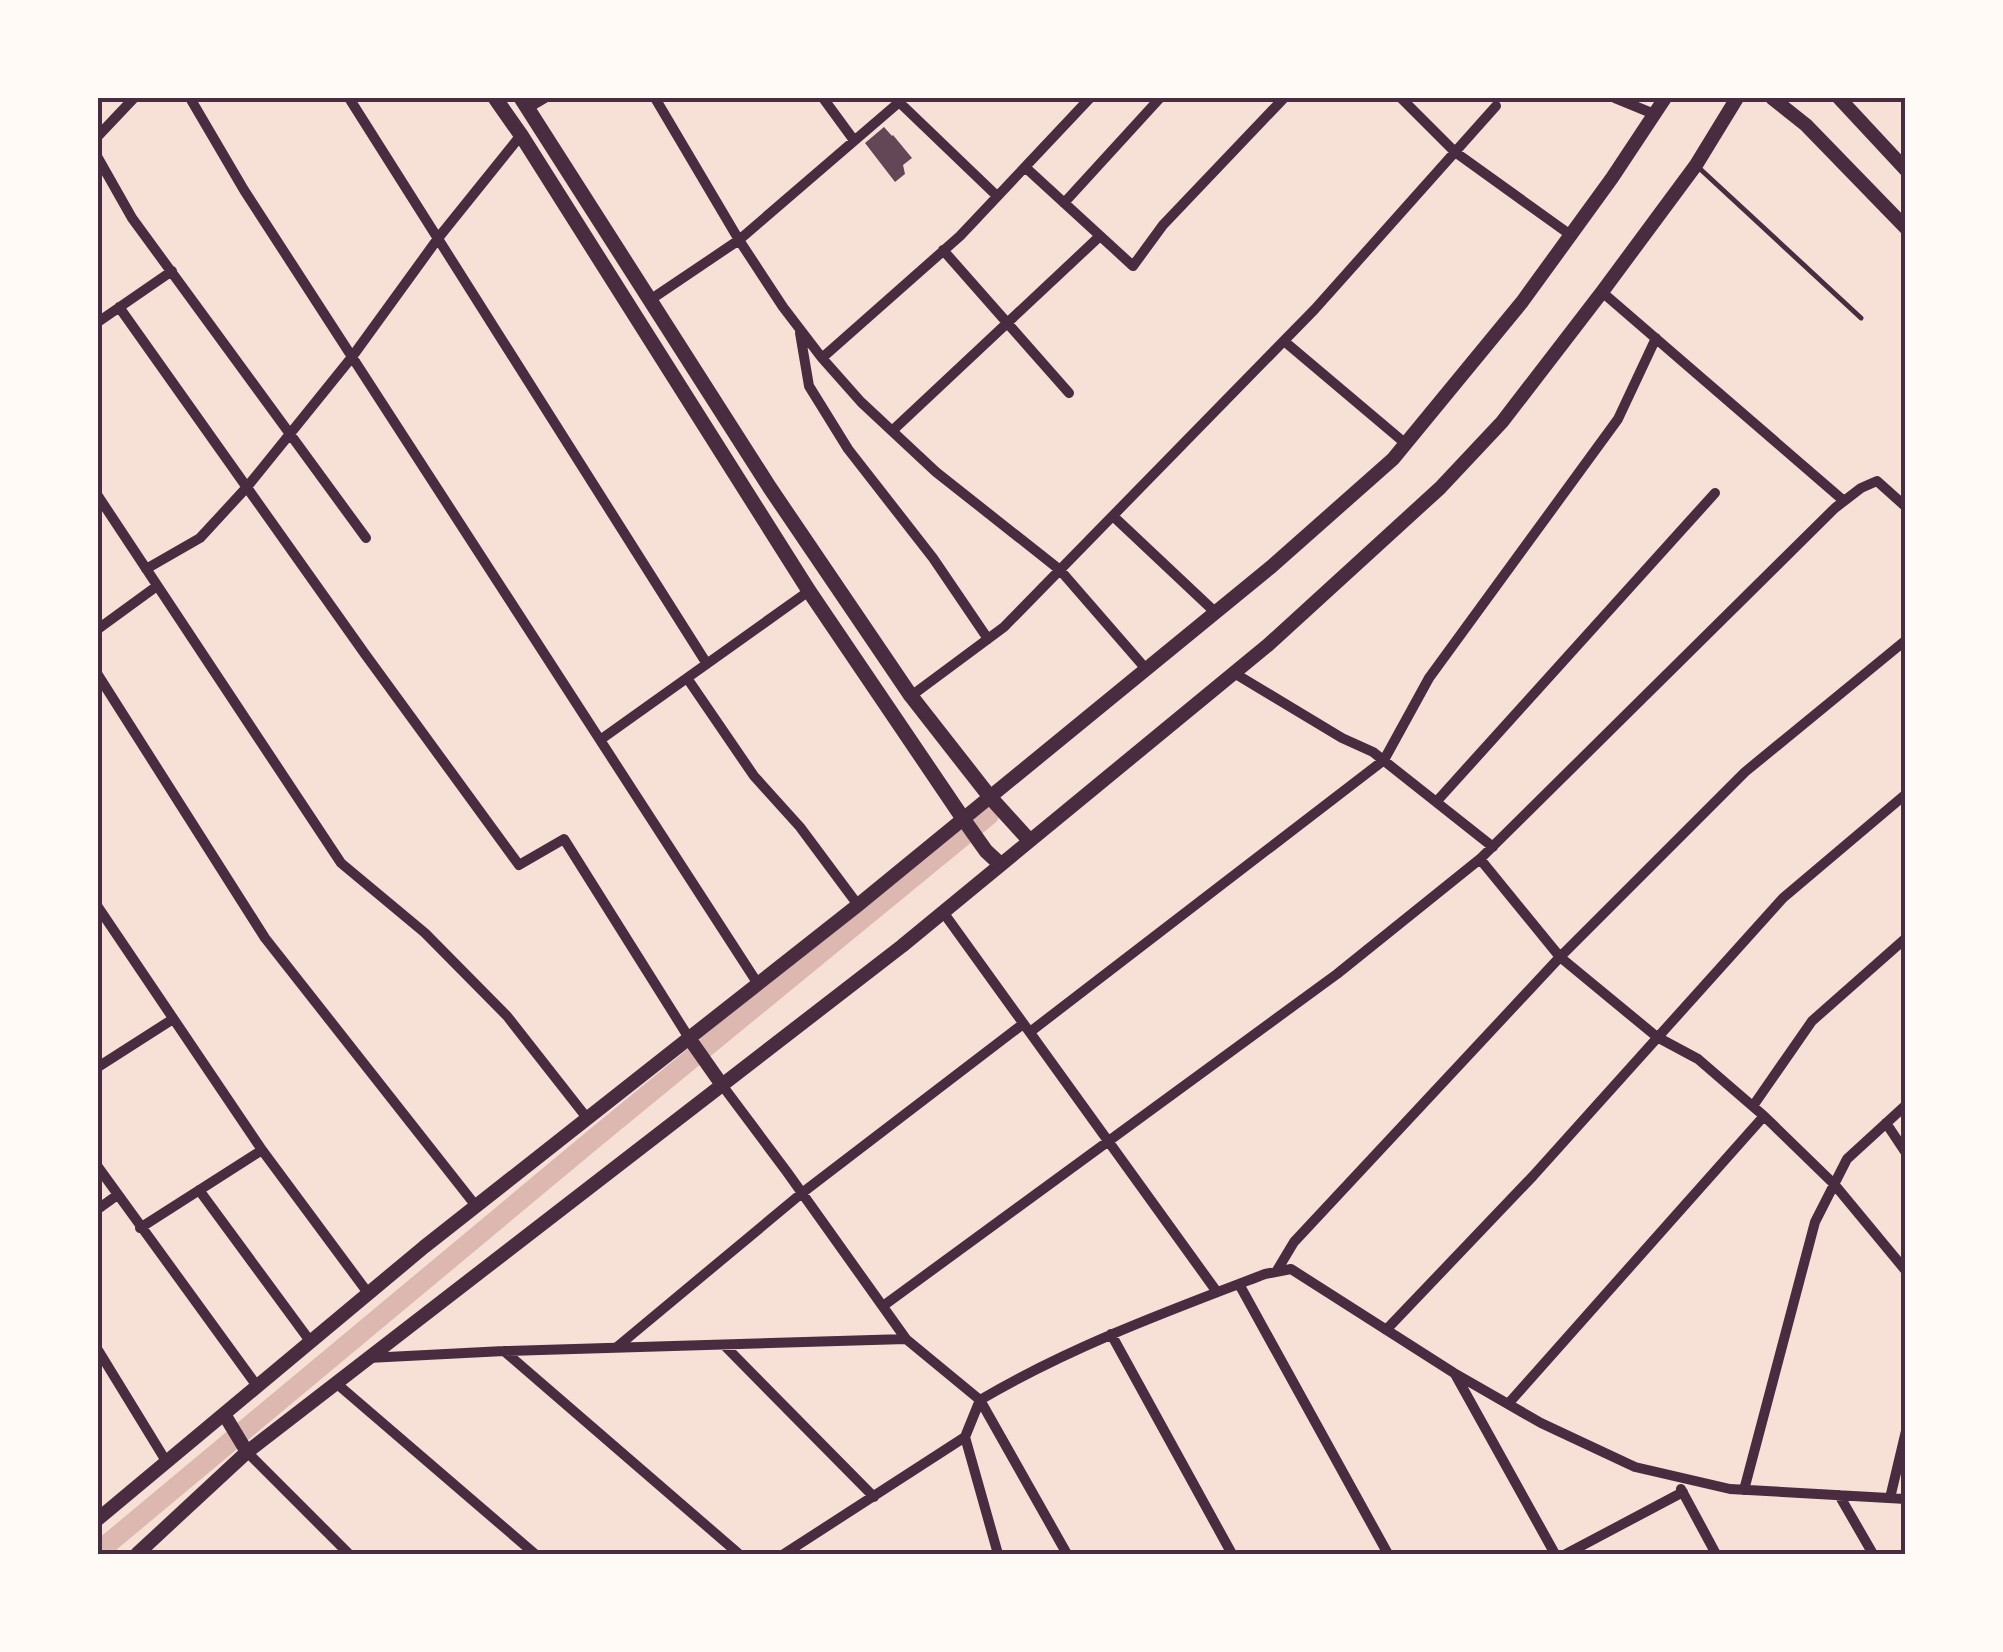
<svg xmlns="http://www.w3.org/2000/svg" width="2003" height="1652" viewBox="0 0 2003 1652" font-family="Inter,sans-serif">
<rect width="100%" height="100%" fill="#f7e1d7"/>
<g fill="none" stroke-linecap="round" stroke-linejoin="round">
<path stroke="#dcb8b0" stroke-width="20" d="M 98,1552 L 596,1137 L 989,815"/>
</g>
<path fill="#644757" d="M 884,127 L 892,136 L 893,135 L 912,158 L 903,165 L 905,174 L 895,182 L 865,143 Z"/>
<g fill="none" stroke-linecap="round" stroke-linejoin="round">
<path stroke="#4a2c40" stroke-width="5" d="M 1698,167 L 1861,318"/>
<path stroke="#4a2c40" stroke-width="10" d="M 190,98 L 244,190 L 758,984
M 349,98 L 707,664
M 655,98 L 739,240 L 783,307 L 822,358 L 861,402 L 936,472 L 1060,570 L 1146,669
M 823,98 L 853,139
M 1401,98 L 1455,152 L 1572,236
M 1615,98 L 1654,114
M 899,102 L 997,196
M 528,108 L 545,98
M 98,136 L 134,98
M 98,158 L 132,218 L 366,538
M 1025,167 L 1133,266 L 1163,225 L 1284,98
M 1064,203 L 1160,98
M 943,250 L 1069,393
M 1602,292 L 1844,501
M 650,300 L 739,240 L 904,98
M 119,307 L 365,654 L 519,865 L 564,839 L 689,1038
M 98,322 L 172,271
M 800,333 L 809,386 L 848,449 L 933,558 L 988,639
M 1284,341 L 1406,444
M 822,358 L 960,236 L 1090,98
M 892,431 L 1100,236
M 98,496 L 341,863 L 425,933 L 507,1016 L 587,1118
M 1113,516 L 1215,612
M 146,569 L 200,538 L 247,487 L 352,357 L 439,237 L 521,135
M 98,629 L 157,586
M 1234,673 L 1342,738 L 1373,752 L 1493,847
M 98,675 L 265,938 L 476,1206
M 687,678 L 754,776 L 800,827 L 858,905
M 911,696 L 1004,627 L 1315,309 L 1496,106
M 600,740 L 809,591
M 1437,801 L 1715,493
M 1480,859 L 1560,957 L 1657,1037 L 1698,1059 L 1764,1116 L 1834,1184 L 1906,1271
M 98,907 L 262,1150 L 368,1293
M 943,912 L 1217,1292
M 1030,1032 L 1384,760 L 1429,678 L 1618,419 L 1656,338
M 98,1067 L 173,1019
M 722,1085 L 787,1172 L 906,1339 L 980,1400 L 1067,1554
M 1753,1106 L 1812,1021 L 1906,938
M 1886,1123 L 1906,1153
M 98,1167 L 257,1386
M 199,1190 L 310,1341
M 98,1209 L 116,1196
M 140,1228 L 262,1150
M 1276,1272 L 1294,1242 L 1560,957 L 1745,772 L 1906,640
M 1239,1284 L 1388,1554
M 883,1306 L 1337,974 L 1480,859 L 1835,508 L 1861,488 L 1877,481 L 1906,507
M 1386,1330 L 1533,1176 L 1783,898 L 1906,794
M 1111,1334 L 1232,1554
M 724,1345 L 874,1497
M 617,1347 L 802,1193 L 1023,1024
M 98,1350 L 166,1461
M 504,1351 L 739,1554
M 368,1358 L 504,1351 L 906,1339
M 1455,1374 L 1555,1554
M 336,1383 L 535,1554
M 980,1400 C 1070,1347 1168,1311 1265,1274 L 1291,1269 L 1454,1373 L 1541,1423 L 1635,1467 L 1730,1489 L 1906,1499
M 980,1400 L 965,1437 L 998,1554
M 1508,1404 L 1764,1116
M 247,1452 L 349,1554
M 1681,1489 L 1716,1554
M 1744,1490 L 1815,1222 L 1847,1159 L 1906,1105
M 1839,1495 L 1873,1554
M 1890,1498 L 1906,1431
M 784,1554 L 965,1437
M 1566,1554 L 1683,1492"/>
<path stroke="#4a2c40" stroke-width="14" d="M 1772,98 L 1806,125 L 1906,228
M 1839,98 L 1906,170
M 689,1038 L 722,1085
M 224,1414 L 247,1452
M 98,1519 L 424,1247 L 858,905 L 1271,567 L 1393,459 L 1522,302 L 1612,178 L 1665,98
M 137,1554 L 247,1452 L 902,946 L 1268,645 L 1440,488 L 1502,422 L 1602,292 L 1696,165 L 1737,98"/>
<path stroke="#4a2c40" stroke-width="15" d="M 495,98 L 521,135 L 809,591 L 964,820 L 986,851 L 1000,864
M 521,98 L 770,488 L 911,696 L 990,797 L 1029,840"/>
</g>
<rect width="2003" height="1652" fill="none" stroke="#fffaf5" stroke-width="200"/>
<rect x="100" y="100" width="1803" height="1452" fill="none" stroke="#4a2c40" stroke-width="4"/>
</svg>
